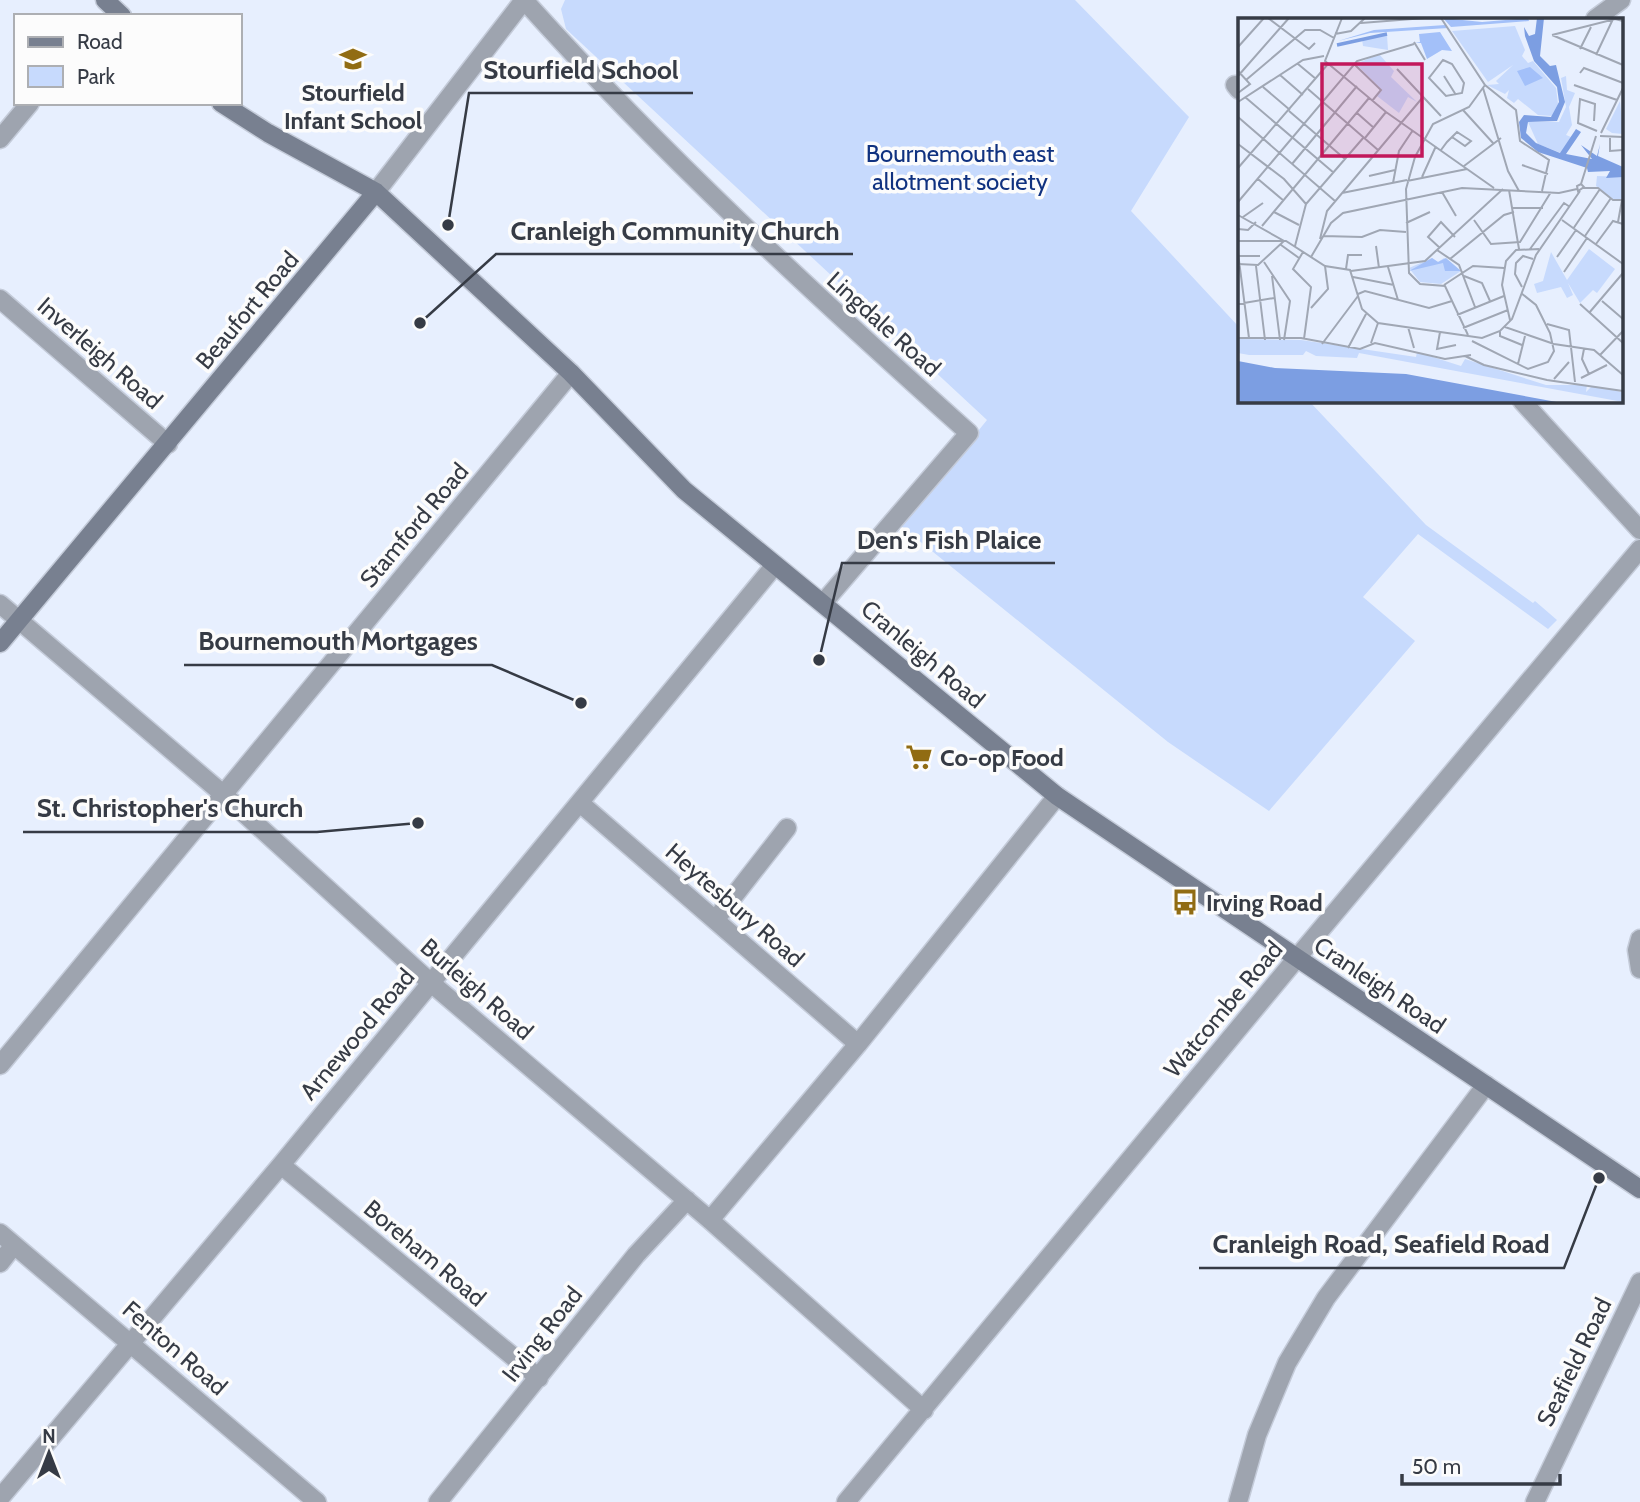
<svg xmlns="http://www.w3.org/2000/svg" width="1640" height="1502" viewBox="0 0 1640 1502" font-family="Cabin,sans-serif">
<rect width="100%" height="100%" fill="#e7effe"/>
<path fill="#c7dafd" d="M 565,0 L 1075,0 L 1189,117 L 1131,211 L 1239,327 L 1239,401 L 1309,401 L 1426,525 L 1533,603 L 1535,601 L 1557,620 L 1548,629 L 1418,534 L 1363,597 L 1415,641 L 1269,811 L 1168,742 L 901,526 L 987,420 L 566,29 L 561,9 Z"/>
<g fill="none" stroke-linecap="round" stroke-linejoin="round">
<g stroke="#c4cbd9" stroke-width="21">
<path id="street" d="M 524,0 C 662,154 815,295 969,433 L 823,603
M 1595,19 L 1621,0
M 1235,85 L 1239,90
M 0,139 L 30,103
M 376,192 L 524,0
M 0,299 L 168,444
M 1522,401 L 1640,530
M 0,604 L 223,794 L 431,983 L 710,1220 L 924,1410
M 580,803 L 858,1044
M 716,919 L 787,828
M 1640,939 L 1637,950 L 1640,969
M 0,1065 L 571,373
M 281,1165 L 539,1378
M 710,1220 L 858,1044 L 1057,796
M 0,1233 L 317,1502
M 0,1263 L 14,1245
M 0,1498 L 281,1165 L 775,565
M 438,1502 L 636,1255 L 687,1200
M 846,1502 L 1296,959 L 1640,549
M 1238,1502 L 1257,1435 L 1287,1363 L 1326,1298 L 1486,1085
M 1535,1502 L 1640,1282"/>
</g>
<g stroke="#c4cbd9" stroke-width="21">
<path id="secondary" d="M 105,0 L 122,16
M 221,103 L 268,133 L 376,192 L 571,373 L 684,490 L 1057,796 L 1640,1189
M 0,643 L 376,192"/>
</g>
<use href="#street" stroke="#9ea4af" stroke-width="18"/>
<use href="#secondary" stroke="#788090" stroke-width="18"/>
</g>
<defs>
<g id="school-bare" transform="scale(2.1)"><path d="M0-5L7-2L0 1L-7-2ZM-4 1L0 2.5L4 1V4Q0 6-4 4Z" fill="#916c13" stroke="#fcfcfc" stroke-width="2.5" paint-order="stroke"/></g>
<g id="supermarket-bare" transform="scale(2.1)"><path d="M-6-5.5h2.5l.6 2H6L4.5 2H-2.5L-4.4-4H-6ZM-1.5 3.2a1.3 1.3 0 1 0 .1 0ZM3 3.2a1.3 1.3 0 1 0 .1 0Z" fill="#916c13" stroke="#fcfcfc" stroke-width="2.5" paint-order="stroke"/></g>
<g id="bus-bare" transform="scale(2.1)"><path d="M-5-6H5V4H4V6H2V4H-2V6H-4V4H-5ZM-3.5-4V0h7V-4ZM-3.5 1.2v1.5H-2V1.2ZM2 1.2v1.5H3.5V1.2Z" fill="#916c13" stroke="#fcfcfc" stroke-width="2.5" paint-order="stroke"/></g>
</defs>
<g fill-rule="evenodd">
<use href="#school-bare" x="353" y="59"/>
<use href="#supermarket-bare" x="919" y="757"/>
<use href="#bus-bare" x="1185" y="902"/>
</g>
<g text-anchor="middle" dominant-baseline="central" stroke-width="7" stroke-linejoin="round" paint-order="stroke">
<g font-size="24" font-weight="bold" fill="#363b45" stroke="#fcfcfc" text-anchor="start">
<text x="353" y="92" text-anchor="middle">Stourfield<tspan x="353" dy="28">Infant School</tspan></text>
<text x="940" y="757">Co-op Food</text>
<text x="1206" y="902">Irving Road</text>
</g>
<g font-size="24" fill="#103280" stroke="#fcfcfc">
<text x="960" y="153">Bournemouth east<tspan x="960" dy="28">allotment society</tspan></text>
</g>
<g font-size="24" fill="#363b45" stroke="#fcfcfc">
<text transform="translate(247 310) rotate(-50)">Beaufort Road</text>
<text transform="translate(884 324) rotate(42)">Lingdale Road</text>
<text transform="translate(100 353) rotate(41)">Inverleigh Road</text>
<text transform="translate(414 525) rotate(-50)">Stamford Road</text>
<text transform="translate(923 654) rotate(40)">Cranleigh Road</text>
<text transform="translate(735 905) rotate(41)">Heytesbury Road</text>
<text transform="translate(1380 985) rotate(34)">Cranleigh Road</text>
<text transform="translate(477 989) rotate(41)">Burleigh Road</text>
<text transform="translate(1223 1009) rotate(-50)">Watcombe Road</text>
<text transform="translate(357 1034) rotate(-50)">Arnewood Road</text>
<text transform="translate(425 1253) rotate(40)">Boreham Road</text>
<text transform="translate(542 1334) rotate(-52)">Irving Road</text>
<text transform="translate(175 1348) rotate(41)">Fenton Road</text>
<text transform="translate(1574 1362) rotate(-64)">Seafield Road</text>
</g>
</g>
<g transform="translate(1238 18)">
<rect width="385" height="385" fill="#e7effe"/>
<path d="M 277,8 L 287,32 L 284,38 L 290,45 L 295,43 L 318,70 L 320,86 L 314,98 L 300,97 L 280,81 L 276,85 L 269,80 L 271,72 L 267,76 L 249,67 L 261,66 L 258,63 L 275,47 L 250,64 L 214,13 ZM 149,17 L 150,32 L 125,28 L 124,21 ZM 141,36 L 156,53 L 153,59 L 179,84 L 170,79 L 161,95 L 139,78 L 144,72 L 118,46 ZM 328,58 L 329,72 L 337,75 L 331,89 L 334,107 L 328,117 L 333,119 L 323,135 L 300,126 L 290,104 L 321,104 L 328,89 L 323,60 ZM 382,83 L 385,116 L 374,115 L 368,111 ZM 359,158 L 385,159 L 385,181 L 375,181 L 358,168 ZM 351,231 L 377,251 L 359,275 L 355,272 L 342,285 L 330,265 L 335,277 L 329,280 L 323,269 L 299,275 L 296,266 L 305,263 L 313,234 L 329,262 ZM 194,240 L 200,244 L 206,240 L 223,253 L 203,266 L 182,264 L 171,250 ZM 0,321 L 63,322 L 178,339 L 179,334 L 223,348 L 227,341 L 308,367 L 349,367 L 348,374 L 354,368 L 384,374 L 385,384 L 121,335 L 119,340 L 78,338 L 68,333 L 65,337 L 11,337 L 0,335 Z" fill="#c7dafd"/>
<path d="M 205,0 L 244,4 L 290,0 L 291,3 L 213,9 ZM 207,7 L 210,10 L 132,15 L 100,23 L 136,12 ZM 202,14 L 214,33 L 204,32 L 189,41 L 183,25 L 177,25 L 182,24 L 181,16 ZM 292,49 L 305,60 L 287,68 L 279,53 ZM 194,240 L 200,244 L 208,240 L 223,253 L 207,253 L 205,245 L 171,253 Z" fill="#a3c0f9"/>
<path d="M 299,0 L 306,0 L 302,38 L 312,48 L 318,47 L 327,84 L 319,103 L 290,104 L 288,115 L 298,125 L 322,135 L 338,111 L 343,114 L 328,136 L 354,141 L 343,127 L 359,138 L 362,126 L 360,138 L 385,149 L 385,159 L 368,160 L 372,153 L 350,154 L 349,150 L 300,134 L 283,120 L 281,104 L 286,97 L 313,99 L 321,84 L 319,69 L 296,43 L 287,18 L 286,9 L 291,18 L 297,16 ZM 0,343 L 37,350 L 168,356 L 324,385 L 0,385 Z" fill="#7c9ee2"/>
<path fill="none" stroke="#7c9ee2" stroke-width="3.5" d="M 99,27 L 149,16"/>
<path fill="none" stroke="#a0a7b4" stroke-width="2" d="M 30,0 L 71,31 L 77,25M 104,0 L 87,43 L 148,94 L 256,170M 203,0 L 247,67 L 278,92 L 282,123 L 311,142 L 304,173M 123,5 L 187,0M 97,16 L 113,13 L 127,0M 314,17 L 385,47M 314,17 L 377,1 L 385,3M 176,24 L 187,42M 0,29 L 26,0M 342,31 L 353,9M 358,37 L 375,1M 205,42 L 214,46 L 226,65 L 224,75 L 208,78 L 191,60 ZM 60,46 L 78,61M 116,46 L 143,72 L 134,83M 159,51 L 203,98M 0,53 L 12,66 L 0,75M 342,55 L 346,50 L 385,65M 42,57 L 65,77M 0,58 L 51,0M 206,58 L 218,77M 8,62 L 67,12 L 82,12 L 96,20M 336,67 L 379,82M 25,69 L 52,92M 245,70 L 270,153 L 281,173M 70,71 L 140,132M 7,79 L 96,155M 0,84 L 65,42 L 86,38M 225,92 L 255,125M 51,93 L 107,141M 119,95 L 136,110M 0,99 L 97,183M 356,103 L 357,86 L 342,81 L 340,105 L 359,113M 363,115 L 385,70M 362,118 L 385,119M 127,120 L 148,94M 372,120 L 372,133 L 385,132M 0,126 L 46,161 L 68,186M 203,132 L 209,124 L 219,114 L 233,123 L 227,128 L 214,119M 54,146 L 119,68M 284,147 L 310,156M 226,148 L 263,120M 0,150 L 90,46M 131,158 L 157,152M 184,159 L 198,128M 20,161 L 46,183M 169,163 L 229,151M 155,165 L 161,133 L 175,112M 343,166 L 358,118M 343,166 L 346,169 L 340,173 L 339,168 ZM 345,170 L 360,170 L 375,182 L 385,182M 271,172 L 281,231M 204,174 L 218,198M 104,175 L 169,162M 0,184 L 119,43 L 176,26M 275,190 L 305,190M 36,194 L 61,207M 0,197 L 46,223 L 20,247 L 0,246M 5,199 L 25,185M 236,202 L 253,226 L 282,224 L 313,174M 324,202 L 385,246M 380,204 L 384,182M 168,205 L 192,194M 24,208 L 131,80M 0,211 L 10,212 L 18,204M 335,211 L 362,171M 85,218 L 124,219 L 142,212 L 168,214M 347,218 L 373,180M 82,221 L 89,193 L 185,79M 0,223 L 48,223 L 87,248 L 112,252 L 124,291 L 140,305 L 244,320 L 262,313 L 274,301 L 298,237 L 342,173M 358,226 L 375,203 L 385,206M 43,227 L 61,240M 57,228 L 68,186 L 126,119M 138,228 L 141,250M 202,230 L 190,219 L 203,204 L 217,219M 292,231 L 326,185 L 332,189M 199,232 L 221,247 L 237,289M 65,234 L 55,251 L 73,269 L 66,321M 0,235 L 11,320M 0,238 L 22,238M 73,239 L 93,205 L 105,195 L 224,170 L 321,175 L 339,171M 319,239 L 338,212M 212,241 L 266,197 L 276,194M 26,244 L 52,283 L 46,322M 18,248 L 27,322M 150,249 L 160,282M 108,251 L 110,237 L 124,237M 113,253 L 187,243 L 265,171M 326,254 L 349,220M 34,258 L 42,322M 226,258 L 244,265 L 252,283M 115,259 L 156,267M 206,267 L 235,248 L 266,250M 284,269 L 277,256 L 278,245 L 285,238 L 295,241M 120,276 L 127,273 L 191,290 L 214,283M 364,283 L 385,301M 0,286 L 36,280M 342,286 L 385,325M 73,290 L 90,271 L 87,248M 351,295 L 385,255M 219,297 L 266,278M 272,302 L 264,267 L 268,243 L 278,232 L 301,231M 309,306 L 331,312 L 337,364M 170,309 L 176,330M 267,309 L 316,326 L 356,332 L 385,357M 225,310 L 270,292M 262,313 L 262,318 L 284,327M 202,314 L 199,331 L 218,327M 230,317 L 207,268 L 182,266 L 171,255 L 168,171 L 177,139 L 195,106 L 231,89 L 247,67M 0,320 L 63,320 L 122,331 L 137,325 L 207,341 L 233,337M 234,323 L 290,351 L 310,344 L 316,333 L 312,315 L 298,287 L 283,275M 133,325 L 140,305M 84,326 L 120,278M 110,330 L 128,296M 346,331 L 344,341 L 351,356M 362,337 L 385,313M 227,338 L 246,347 L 309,362 L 385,373M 280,346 L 287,318M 343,360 L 369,347M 316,361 L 331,344"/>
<path fill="#c2185b" fill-opacity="0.15" stroke="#c2185b" stroke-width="3.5" d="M 84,46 L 184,46 L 184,138 L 84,138 Z"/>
<rect width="385" height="385" fill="none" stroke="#363b45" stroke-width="3.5"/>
</g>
<path fill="none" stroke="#363b45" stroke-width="2.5" d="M448 225L469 93H693M420 323L496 254H853M819 660L842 563H1055M581 703L492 665H184M418 823L317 832H23M1599 1178L1564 1268H1199"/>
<g fill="#363b45" stroke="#fcfcfc" stroke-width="2.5">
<circle cx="448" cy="225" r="7"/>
<circle cx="420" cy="323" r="7"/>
<circle cx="819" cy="660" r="7"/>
<circle cx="581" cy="703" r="7"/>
<circle cx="418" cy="823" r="7"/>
<circle cx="1599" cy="1178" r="7"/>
</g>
<g font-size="26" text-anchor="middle" font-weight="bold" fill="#363b45" stroke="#fcfcfc" stroke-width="7" stroke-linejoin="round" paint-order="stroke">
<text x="581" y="79">Stourfield School</text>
<text x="675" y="240">Cranleigh Community Church</text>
<text x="949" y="549">Den's Fish Plaice</text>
<text x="338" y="650">Bournemouth Mortgages</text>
<text x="170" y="817">St. Christopher's Church</text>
<text x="1381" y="1253">Cranleigh Road, Seafield Road</text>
</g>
<rect x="14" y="14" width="228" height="91" fill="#fcfcfc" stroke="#adafb3" stroke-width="2"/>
<rect x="28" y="37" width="35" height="10" fill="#788090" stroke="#adafb3" stroke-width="2"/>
<text x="77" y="49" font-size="21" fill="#363b45">Road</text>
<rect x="28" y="66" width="35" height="21" fill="#c7dafd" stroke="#adafb3" stroke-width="2"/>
<text x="77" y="84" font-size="21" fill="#363b45">Park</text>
<g transform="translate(49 1453)" stroke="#fcfcfc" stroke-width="5" paint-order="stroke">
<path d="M0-5L12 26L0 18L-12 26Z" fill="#363b45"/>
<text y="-10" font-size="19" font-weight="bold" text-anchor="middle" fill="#363b45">N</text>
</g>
<path d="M1402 1474v10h158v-10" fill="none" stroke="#363b45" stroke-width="3.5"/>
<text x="1412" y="1474" font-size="21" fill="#363b45" stroke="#fcfcfc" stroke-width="5" paint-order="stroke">50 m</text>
</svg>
